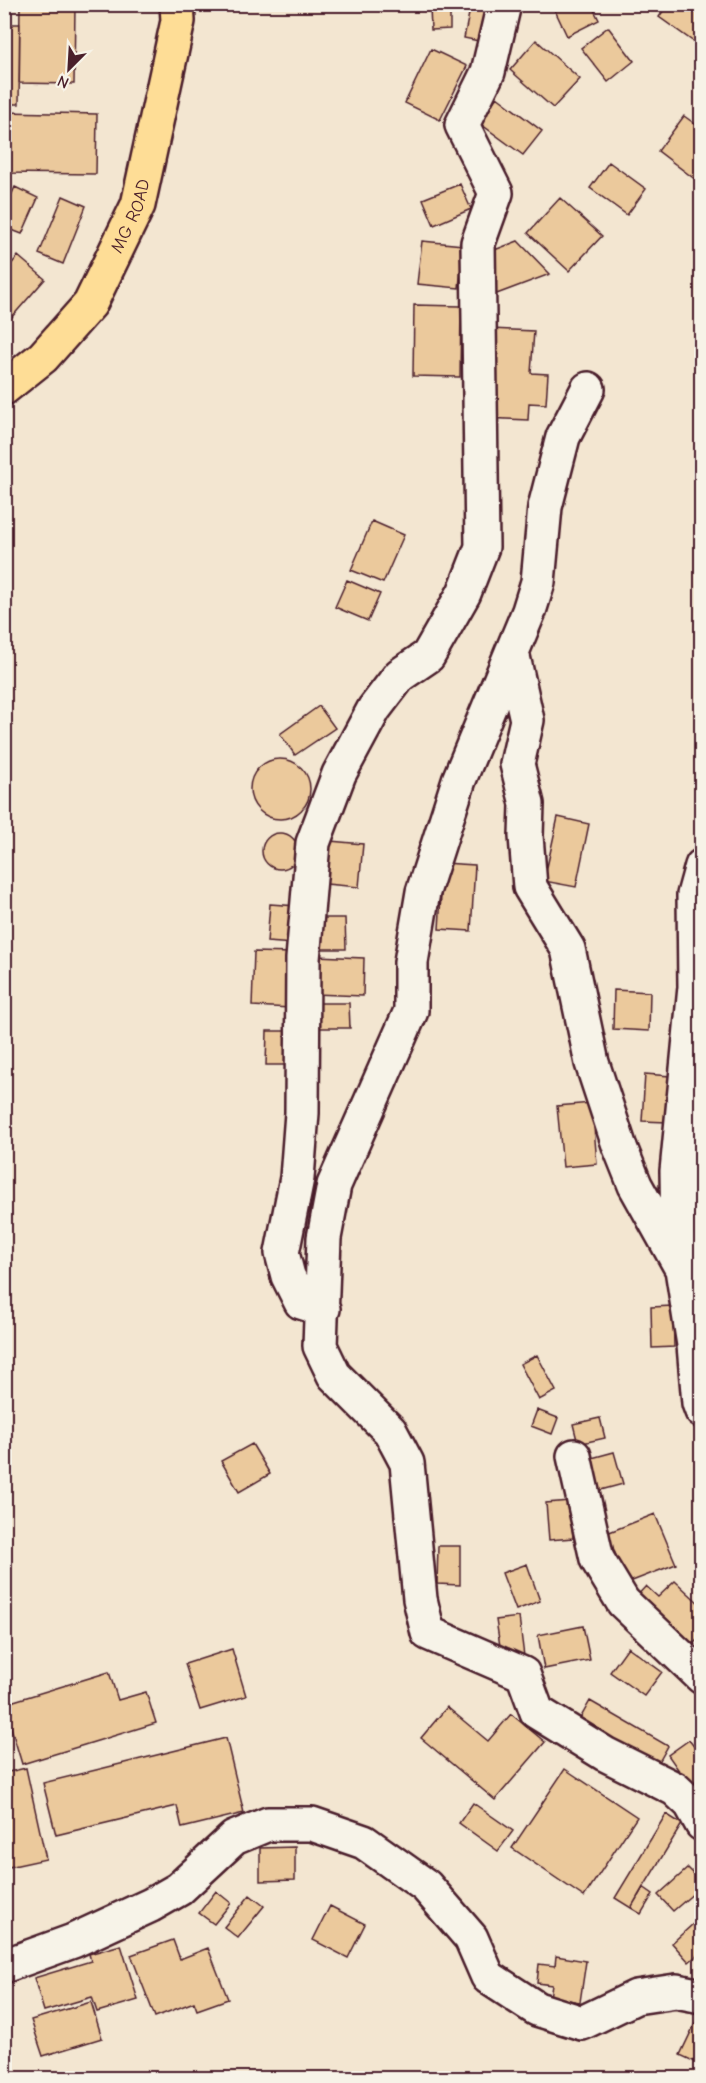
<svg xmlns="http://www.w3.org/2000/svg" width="706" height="2083" viewBox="0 0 706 2083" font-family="'Comic Neue',sans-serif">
<rect width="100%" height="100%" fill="#f3e6d1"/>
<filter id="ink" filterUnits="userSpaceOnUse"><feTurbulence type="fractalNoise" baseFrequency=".0167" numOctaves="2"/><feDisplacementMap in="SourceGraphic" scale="12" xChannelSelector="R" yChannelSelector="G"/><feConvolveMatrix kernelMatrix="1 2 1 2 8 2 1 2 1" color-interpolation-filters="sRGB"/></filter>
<g filter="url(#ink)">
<path fill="#ebc99c" stroke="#4a1f2b" stroke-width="1.5" d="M 20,4 L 75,4 L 74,84 L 19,83 Z
M 471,4 L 492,4 L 484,42 L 464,38 Z
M 552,4 L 591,4 L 599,20 L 567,36 Z
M 668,4 L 697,4 L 702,8 L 702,33 L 694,42 L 659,17 Z
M 430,7 L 450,7 L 450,29 L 431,30 Z
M 4,24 L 20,24 L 19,104 L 4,104 Z
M 608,27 L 634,61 L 608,82 L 581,48 Z
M 536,40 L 580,79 L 553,108 L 510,70 Z
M 431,49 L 467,66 L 440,120 L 405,103 Z
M 497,97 L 542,131 L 523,155 L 478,122 Z
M 4,112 L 97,114 L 96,174 L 4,173 Z
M 684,116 L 702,129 L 702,173 L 696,180 L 658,151 Z
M 609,162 L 646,189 L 627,215 L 590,188 Z
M 460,184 L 471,209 L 434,225 L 423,199 Z
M 15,187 L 38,198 L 22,234 L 4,227 L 4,211 Z
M 63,196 L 86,206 L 63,264 L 39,254 Z
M 560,198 L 602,236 L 569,271 L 528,233 Z
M 422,241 L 463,245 L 459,288 L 417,284 Z
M 518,241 L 550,274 L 494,295 L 484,254 Z
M 18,256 L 45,279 L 4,326 L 4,273 Z
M 414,305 L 461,306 L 460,377 L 413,376 Z
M 491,329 L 534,331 L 531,373 L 548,374 L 546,404 L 529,403 L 528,420 L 485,418 Z
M 372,521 L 404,535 L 383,583 L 351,570 Z
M 347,580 L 380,594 L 368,621 L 335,607 Z
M 319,706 L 335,728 L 295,755 L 280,734 Z
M250 789a30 30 0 1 1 60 0a30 30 0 1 1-60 0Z
M 558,817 L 589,824 L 576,887 L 544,881 Z
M262 851a18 18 0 1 1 36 0a18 18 0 1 1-36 0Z
M 330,841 L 363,844 L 359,887 L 326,884 Z
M 443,863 L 475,865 L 471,931 L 439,929 Z
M 270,904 L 297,906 L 294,944 L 267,942 Z
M 319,918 L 345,918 L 346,949 L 319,949 Z
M 254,952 L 293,953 L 291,1008 L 252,1006 Z
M 316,956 L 364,958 L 363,996 L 315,994 Z
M 614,990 L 650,992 L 649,1031 L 613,1029 Z
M 313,1003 L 349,1003 L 350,1028 L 313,1028 Z
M 267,1031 L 287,1031 L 287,1065 L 266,1065 Z
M 645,1074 L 670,1076 L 667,1122 L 642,1121 Z
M 592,1103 L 597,1164 L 563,1167 L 557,1106 Z
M 699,1152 L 702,1153 L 702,1200 L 695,1199 Z
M 696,1235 L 702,1235 L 702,1286 L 699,1286 Z
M 673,1306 L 674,1347 L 652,1348 L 651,1307 Z
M 537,1355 L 556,1391 L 539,1400 L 520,1364 Z
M 537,1410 L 558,1418 L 552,1434 L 531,1426 Z
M 600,1418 L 605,1438 L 578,1444 L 573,1424 Z
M 252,1444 L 270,1474 L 239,1492 L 221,1461 Z
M 614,1452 L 623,1484 L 597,1491 L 588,1459 Z
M 570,1501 L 573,1538 L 549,1540 L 546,1503 Z
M 655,1514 L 676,1564 L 627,1583 L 607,1533 Z
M 438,1546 L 460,1546 L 460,1585 L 437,1584 Z
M 527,1564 L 540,1601 L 516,1610 L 502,1573 Z
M 675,1581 L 702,1606 L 702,1635 L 686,1651 L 633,1600 L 646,1586 L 658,1597 Z
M 519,1617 L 524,1656 L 502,1659 L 496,1620 Z
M 583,1626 L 590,1660 L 544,1669 L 538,1635 Z
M 628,1647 L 662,1672 L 644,1696 L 610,1672 Z
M 232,1649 L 246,1696 L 200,1710 L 185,1664 Z
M 109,1672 L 118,1700 L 146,1692 L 156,1723 L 22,1764 L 4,1704 Z
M 590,1701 L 668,1746 L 655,1769 L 577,1724 Z
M 447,1707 L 488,1741 L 511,1714 L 545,1742 L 495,1800 L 421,1738 Z
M 226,1738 L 244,1813 L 182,1828 L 177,1806 L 56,1835 L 43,1783 Z
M 689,1740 L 702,1757 L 702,1795 L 698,1798 L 668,1755 Z
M 26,1768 L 46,1859 L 4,1868 L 4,1773 Z
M 565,1769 L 637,1817 L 584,1897 L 512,1848 Z
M 473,1803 L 513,1831 L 498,1851 L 459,1823 Z
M 666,1814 L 682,1824 L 631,1908 L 615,1898 Z
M 295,1847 L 295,1880 L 260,1881 L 260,1848 Z
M 688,1868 L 702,1882 L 702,1886 L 673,1911 L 658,1895 Z
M 643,1887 L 653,1894 L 641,1914 L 631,1908 Z
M 216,1891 L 231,1903 L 214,1924 L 199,1913 Z
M 250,1895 L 264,1906 L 238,1938 L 224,1927 Z
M 330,1906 L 365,1924 L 348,1958 L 313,1940 Z
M 702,1916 L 702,1951 L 689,1962 L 672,1943 Z
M 173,1940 L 180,1959 L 208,1948 L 228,1999 L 197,2010 L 194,2002 L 155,2017 L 131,1955 Z
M 121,1945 L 138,2000 L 97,2012 L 92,1997 L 44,2011 L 34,1978 L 91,1961 L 89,1954 Z
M 556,1956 L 586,1961 L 580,2002 L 550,1997 L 552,1985 L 537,1983 L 539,1964 L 555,1966 Z
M 91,2002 L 102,2038 L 43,2056 L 31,2020 Z
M 699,2015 L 702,2016 L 702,2065 L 680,2055 Z"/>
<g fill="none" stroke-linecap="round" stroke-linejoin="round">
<g stroke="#4a1f2b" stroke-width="38">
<path id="street" d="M 588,389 L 563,437 L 545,507 L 538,582 L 529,611 L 459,780 L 423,892 L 411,962 L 411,1011 L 334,1185 L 324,1238 L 320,1346 L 334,1375 L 390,1431 L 407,1463 L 420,1599 L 428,1633 L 523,1674 L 537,1712 L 605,1754 L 675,1789 L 691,1804 L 702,1824
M 512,652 L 527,720 L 517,764 L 527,804 L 526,836 L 530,887 L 568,949 L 592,1063 L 619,1145 L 635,1185 L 682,1269
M 702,866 L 694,895 L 695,987 L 677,1171 L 678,1234 L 682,1269 L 694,1345 L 699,1403 L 702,1411
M 323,1309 L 301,1302 L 288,1276 L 282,1253 L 297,1178 L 302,1113 L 303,959 L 313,843 L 339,774 L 374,709 L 400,675 L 428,656 L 464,593 L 482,547 L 478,243 L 496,193 L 462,125 L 488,72 L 504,4
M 574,1456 L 597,1559 L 623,1602 L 702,1677
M 4,1966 L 73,1941 L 151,1905 L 179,1889 L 234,1838 L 268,1824 L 312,1824 L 364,1842 L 426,1886 L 471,1938 L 488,1977 L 537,2009 L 582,2023 L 636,1997 L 676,1991 L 702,1996"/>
</g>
<g stroke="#4a1f2b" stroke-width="38">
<g id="primary">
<path id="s1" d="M 4,388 L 43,357 L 90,304 L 138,205 L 178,21 L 177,4"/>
</g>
</g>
<use href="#street" stroke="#f7f3e8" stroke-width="33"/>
<use href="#primary" stroke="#fedd96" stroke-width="33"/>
</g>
</g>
<g text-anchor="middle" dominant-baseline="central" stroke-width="6" stroke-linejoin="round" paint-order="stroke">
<g font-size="18" fill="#4a1f2b" stroke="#f7f3e8">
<text stroke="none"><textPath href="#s1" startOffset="218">MG ROAD</textPath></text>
</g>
</g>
<rect width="706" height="2083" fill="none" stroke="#f7f3e8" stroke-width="24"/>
<rect x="12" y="12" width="682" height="2059" fill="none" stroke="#4a1f2b" stroke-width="2" filter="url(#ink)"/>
<g transform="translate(69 69) rotate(204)" stroke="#f7f3e8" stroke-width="4.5" paint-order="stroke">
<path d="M0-4.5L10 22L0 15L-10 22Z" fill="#4a1f2b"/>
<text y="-9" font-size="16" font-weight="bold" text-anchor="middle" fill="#4a1f2b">N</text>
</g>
</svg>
